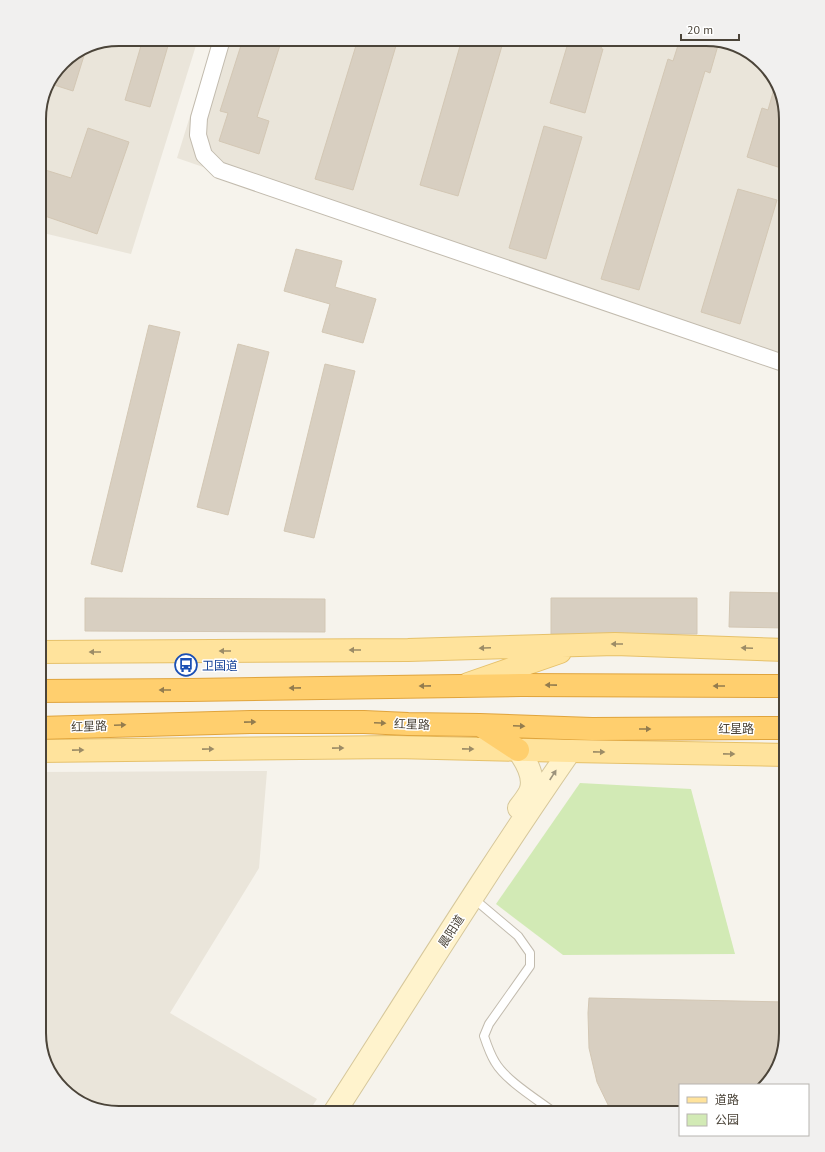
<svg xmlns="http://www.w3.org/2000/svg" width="825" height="1152" viewBox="0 0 825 1152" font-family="'PT Sans','Noto Sans SC',sans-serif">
<rect width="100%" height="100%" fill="#f6f3ec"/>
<path fill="#eae5da" d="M 119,39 L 198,39 L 131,254 L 39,232 L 39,114 L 47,84 L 66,59 L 89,45 Z
M 214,39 L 711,39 L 746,50 L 775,79 L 786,119 L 786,369 L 177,158 Z
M 267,771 L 259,868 L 170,1013 L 317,1099 L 308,1113 L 114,1113 L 79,1102 L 50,1073 L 39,1033 L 39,772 Z"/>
<path fill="#d2eab5" d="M 580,783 L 691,789 L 735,954 L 563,955 L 496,904 Z"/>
<path fill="#d8cfc1" stroke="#d3c7b4" d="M 143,39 L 170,39 L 150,107 L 125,100 Z
M 243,39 L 282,39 L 257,117 L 269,121 L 259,154 L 219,141 L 228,113 L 220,111 Z
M 358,39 L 398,39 L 353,190 L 315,179 Z
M 462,39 L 504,39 L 458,196 L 420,185 Z
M 563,39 L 603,39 L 601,49 L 603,49 L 585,113 L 550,103 L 568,43 L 562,41 Z
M 680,39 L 711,39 L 719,42 L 710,73 L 705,71 L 639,290 L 601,279 L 668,59 L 673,61 Z
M 87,46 L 73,91 L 48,83 L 66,59 Z
M 776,82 L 786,119 L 786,163 L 784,169 L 747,157 L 762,108 L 768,110 Z
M 544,126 L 582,137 L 546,259 L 509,248 Z
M 88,128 L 129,142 L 97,234 L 39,214 L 39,168 L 71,178 Z
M 738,189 L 777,200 L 740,324 L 701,312 Z
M 296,249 L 342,261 L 335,287 L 376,299 L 363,343 L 322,332 L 330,304 L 284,291 Z
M 149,325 L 180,332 L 122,572 L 91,564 Z
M 238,344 L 269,352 L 228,515 L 197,507 Z
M 325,364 L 355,371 L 314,538 L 284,531 Z
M 730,592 L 786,593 L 786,628 L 729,627 Z
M 85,598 L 325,599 L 325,632 L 85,631 Z
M 551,598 L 697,598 L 697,634 L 551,634 Z
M 589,998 L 786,1002 L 786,1033 L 775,1073 L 763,1085 L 680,1085 L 680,1113 L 612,1113 L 597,1082 L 589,1048 L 588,1013 Z"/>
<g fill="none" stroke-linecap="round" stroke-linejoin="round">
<g stroke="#c2bbae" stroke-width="10">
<path id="lane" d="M 473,898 L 518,936 L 530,953 L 530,966 L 489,1024 L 484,1036 C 487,1045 490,1054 495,1062 C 506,1081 538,1100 555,1113"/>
</g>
<g stroke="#c2bbae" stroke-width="18">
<path id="street" d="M 222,39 L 199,118 L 198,135 L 204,155 L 219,170 L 786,364"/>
</g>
<g stroke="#d6c79b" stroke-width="24">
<path id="secondary" d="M 518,750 C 526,761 536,778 530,792 C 527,798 523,803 519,808
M 334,1113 C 412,992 488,869 570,751"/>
</g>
<g stroke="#e6c16a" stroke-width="24">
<path id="primary" d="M 39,652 L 408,650 L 615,644 L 786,650
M 468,684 L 560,652
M 39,751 L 395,747 L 570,751 L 786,755"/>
</g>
<g stroke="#e0a43c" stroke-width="24">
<path id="highway" d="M 39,691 L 189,690 L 521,685 L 786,686
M 480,725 L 518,750
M 39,728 L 250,722 L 364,722 L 408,724 L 480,725 L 592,729 L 786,728"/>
</g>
<use href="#lane" stroke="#fff" stroke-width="8"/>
<use href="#street" stroke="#fff" stroke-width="16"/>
<use href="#secondary" stroke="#fff3cd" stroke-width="22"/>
<use href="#primary" stroke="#ffe39c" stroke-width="22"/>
<use href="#highway" stroke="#ffcf6e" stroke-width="22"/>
</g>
<defs><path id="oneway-solid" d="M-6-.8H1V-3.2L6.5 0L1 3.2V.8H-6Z"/></defs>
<g fill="#9c8c66">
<use href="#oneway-solid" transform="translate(617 644) rotate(-180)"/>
<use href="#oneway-solid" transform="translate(485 648) rotate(178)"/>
<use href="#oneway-solid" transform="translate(747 648) rotate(-178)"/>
<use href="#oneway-solid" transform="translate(355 650) rotate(180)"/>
<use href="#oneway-solid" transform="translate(225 651) rotate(180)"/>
<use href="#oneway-solid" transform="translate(95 652) rotate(180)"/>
<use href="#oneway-solid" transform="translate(338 748) rotate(-1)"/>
<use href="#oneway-solid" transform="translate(208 749) rotate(-1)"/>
<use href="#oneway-solid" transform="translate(468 749) rotate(1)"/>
<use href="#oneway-solid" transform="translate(78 750) rotate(-1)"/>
<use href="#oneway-solid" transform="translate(599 752) rotate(1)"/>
<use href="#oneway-solid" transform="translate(729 754) rotate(1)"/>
</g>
<g fill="#937c4e">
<use href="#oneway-solid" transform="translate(551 685) rotate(-179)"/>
<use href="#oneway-solid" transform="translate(425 686) rotate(179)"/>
<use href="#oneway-solid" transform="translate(719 686) rotate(-180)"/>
<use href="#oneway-solid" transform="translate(295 688) rotate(179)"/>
<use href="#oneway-solid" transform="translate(165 690) rotate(180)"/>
<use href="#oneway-solid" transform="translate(250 722) rotate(-1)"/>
<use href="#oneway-solid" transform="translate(380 723) rotate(3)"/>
<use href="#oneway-solid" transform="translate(120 725) rotate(-2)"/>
<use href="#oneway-solid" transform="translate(519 726) rotate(2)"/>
<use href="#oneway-solid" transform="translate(645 729)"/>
</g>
<use fill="#9c937c" href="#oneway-solid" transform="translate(553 775) rotate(-57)"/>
<defs>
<g id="bus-ring" transform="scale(1.15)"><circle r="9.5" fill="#fff" stroke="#1a4fb4" stroke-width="1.5"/><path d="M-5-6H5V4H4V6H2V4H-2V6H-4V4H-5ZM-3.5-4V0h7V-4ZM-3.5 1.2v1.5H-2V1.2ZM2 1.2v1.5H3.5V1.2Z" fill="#1a4fb4"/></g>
</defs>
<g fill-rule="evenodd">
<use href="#bus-ring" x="186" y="665"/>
</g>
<g text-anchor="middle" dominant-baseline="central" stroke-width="3" stroke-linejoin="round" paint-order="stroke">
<g font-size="12" fill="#164399" stroke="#fff" text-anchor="start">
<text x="202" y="665">卫国道</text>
</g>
<g font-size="12" fill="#4b4439" stroke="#fff">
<text transform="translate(412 724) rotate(2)">红星路</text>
<text transform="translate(89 726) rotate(-2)">红星路</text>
<text x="736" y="728">红星路</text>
<text transform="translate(451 931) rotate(-57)">晨阳道</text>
</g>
</g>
<path d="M0 0H825V1152H0ZM119 46H706A73 73 0 0 1 779 119V1033A73 73 0 0 1 706 1106H119A73 73 0 0 1 46 1033V119A73 73 0 0 1 119 46Z" fill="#f1f0ef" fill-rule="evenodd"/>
<path fill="none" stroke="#4b4439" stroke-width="2" d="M119 46H706A73 73 0 0 1 779 119V1033A73 73 0 0 1 706 1106H119A73 73 0 0 1 46 1033V119A73 73 0 0 1 119 46Z"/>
<rect x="679" y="1084" width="130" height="52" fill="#ffffff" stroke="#b7b4b0"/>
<rect x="687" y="1097" width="20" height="6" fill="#ffe39c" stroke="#b7b4b0"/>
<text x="715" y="1104" font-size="12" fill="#4b4439">道路</text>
<rect x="687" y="1114" width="20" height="12" fill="#d2eab5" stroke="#b7b4b0"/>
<text x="715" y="1124" font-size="12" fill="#4b4439">公园</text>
<path d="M681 34v6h58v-6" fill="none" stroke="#4b4439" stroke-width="2"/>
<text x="687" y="34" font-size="12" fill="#4b4439" stroke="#ffffff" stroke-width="3" paint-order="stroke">20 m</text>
</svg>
